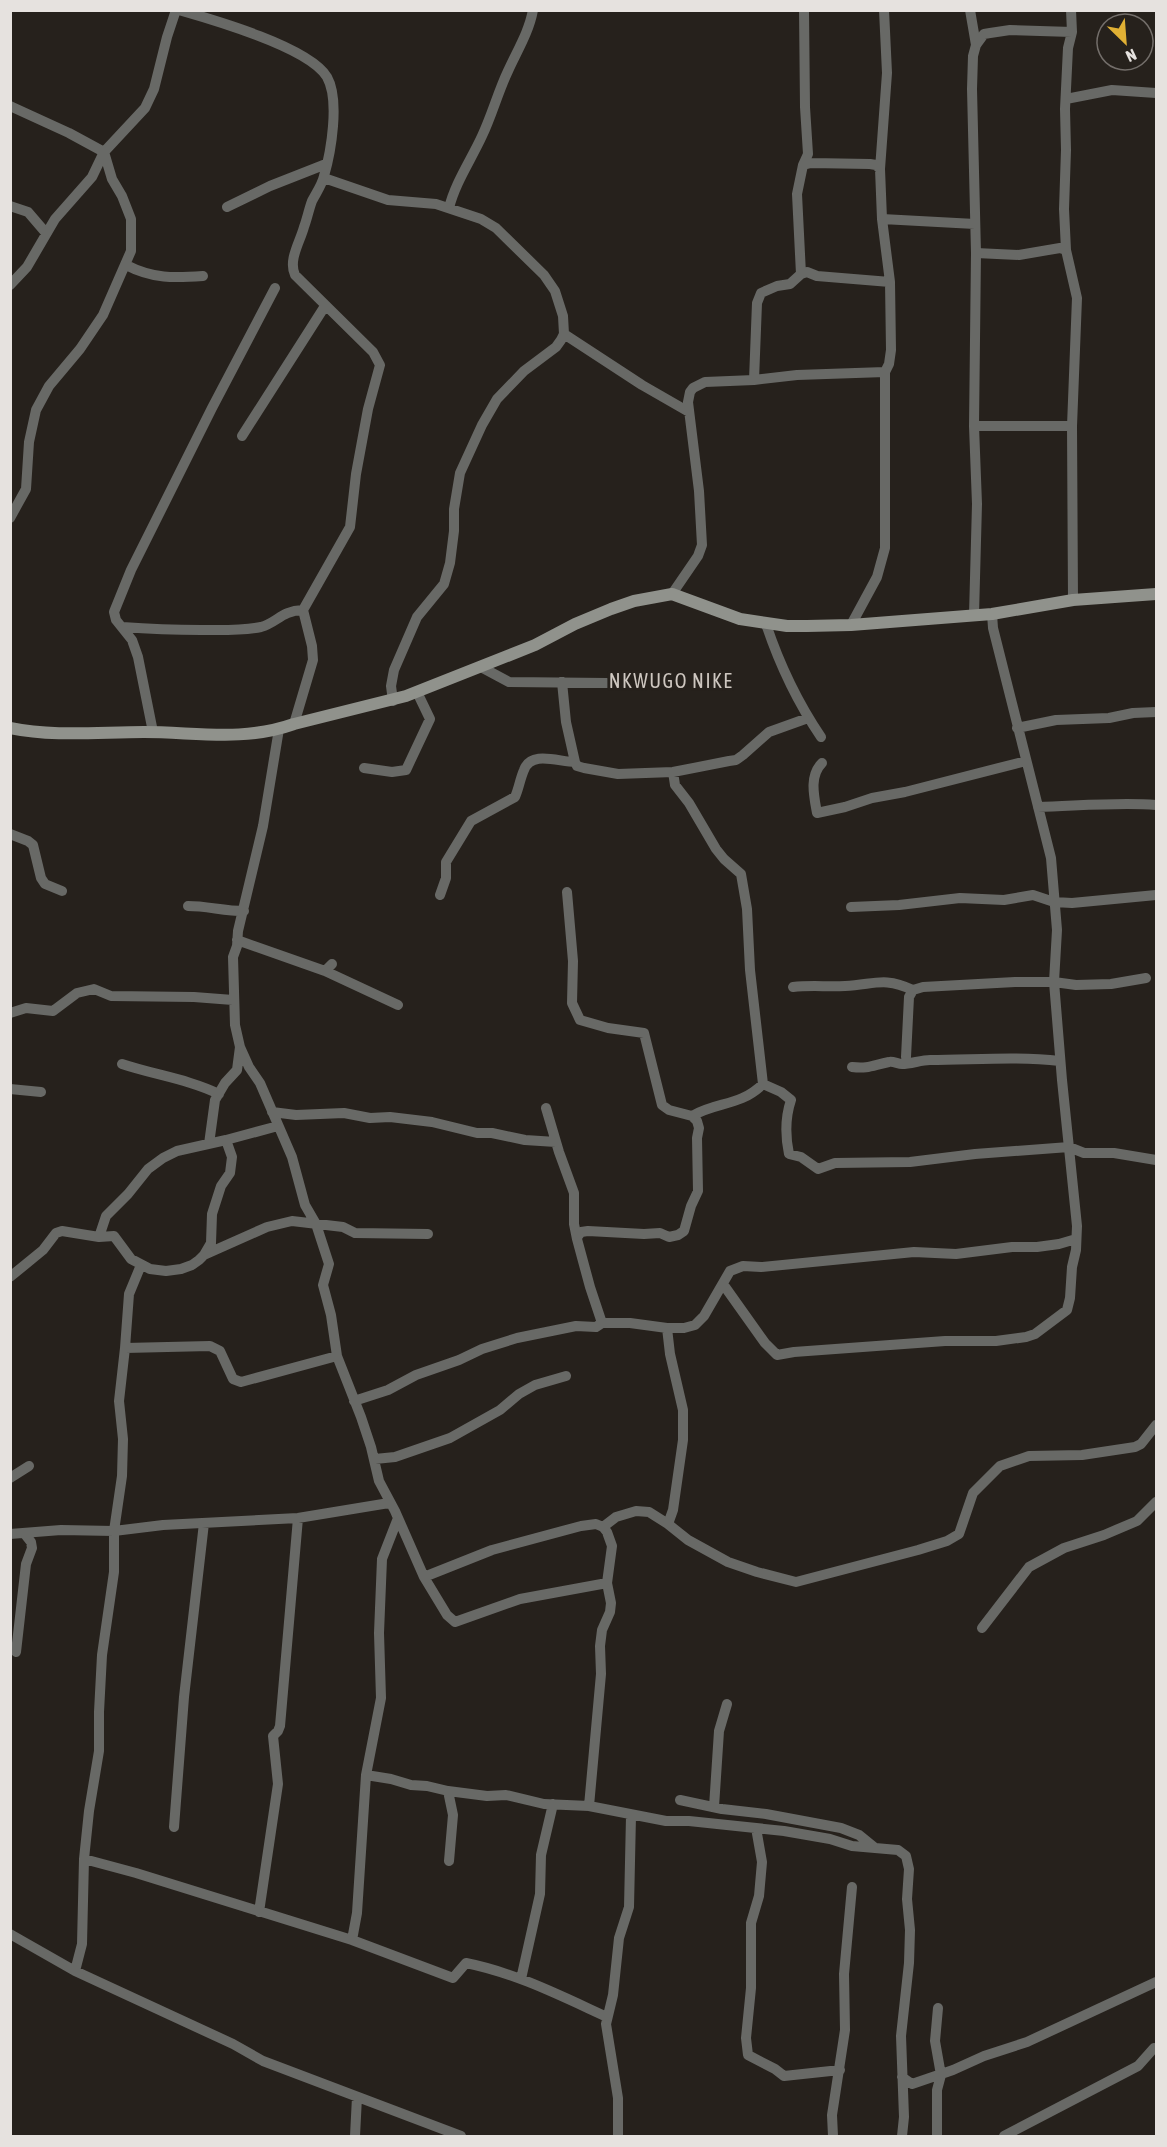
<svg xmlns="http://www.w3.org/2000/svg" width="1167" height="2147" viewBox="0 0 1167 2147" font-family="'Asap Condensed',sans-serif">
<rect width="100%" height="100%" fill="#26211c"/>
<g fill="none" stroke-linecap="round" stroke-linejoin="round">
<path stroke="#686966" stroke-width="10" d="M 179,10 C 214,20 309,47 327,77 C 340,100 331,152 324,176 C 322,185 316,193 312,201 C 309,209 307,219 304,227 C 300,242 288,260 295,275 L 373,352 L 380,365 L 368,409 L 356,474 L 350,527 L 303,610 L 312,646 L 313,660 L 294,724
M 970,10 L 976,45
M 1071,10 L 1072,32 L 1068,48 L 1065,109 L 1066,150 L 1064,209 L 1066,250 L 1077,298 L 1072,426 L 1073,600
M 1066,99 L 1112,90 L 1156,93
M 10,106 L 69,133 L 104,152 L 112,179 L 122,196 L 131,219 L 131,251 L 103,315 L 80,349 L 49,386 L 36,410 L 29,442 L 26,489 L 10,518
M 803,165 L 808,154 L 805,107 L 804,10
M 324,178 L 388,200 L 436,204 L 481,219 L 496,228 L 544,275 L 555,291 L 563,316 L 564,334 L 561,340 L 556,347 L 524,371 L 497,399 L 482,425 L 460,473 L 454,509 L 454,531 L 450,563 L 444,584 L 417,617 L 394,670 L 391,686 L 393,701
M 10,206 L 28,212 L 46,233
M 227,207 L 270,186 L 326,164
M 449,208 C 455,183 471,160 482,136 C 492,115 498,92 508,71 C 517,51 529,32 533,10
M 882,219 L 975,224
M 976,253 L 1019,255 L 1060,248 L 1066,250
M 126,265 C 153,279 174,278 203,276
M 801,274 L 797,194 L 803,165 L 811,163 L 870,164 L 876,165 L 880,169
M 10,285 L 27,267 L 55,219 L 92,177 L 104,152 L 145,108 L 154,89 L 167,37 L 176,10
M 564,334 L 642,385 L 689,412
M 754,380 L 757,303 L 761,293 L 777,286 L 790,284 L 801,274 L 807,272 L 817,276 L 890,282
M 974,426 L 1072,426
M 242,436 L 325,306
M 672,594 L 698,556 L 702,545 L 699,491 L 688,402 L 690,392 L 693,388 L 705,382 L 754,380 L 797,375 L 885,372
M 974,615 L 977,504 L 974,426 L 976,253 L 972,89 L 973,56 L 976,45 L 984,34 L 990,33 L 1010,30 L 1072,32
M 766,624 C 779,663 798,703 821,737
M 851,625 L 877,577 L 885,548 L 885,372 L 889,364 L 891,350 L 890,282 L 882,219 L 880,169 L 887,73 L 884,10
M 122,627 C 149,629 174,630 201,630 C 221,630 241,631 261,627 C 278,622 281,611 303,610
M 481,667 L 509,682 L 607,683
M 562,682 L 566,722 L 575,762 L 577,766 L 584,768 L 618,774 L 673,772 L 729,761 L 736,760 L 743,755 L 769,732 L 808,718
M 1017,728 L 1056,720 L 1109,718 L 1133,713 L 1156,712
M 279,729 L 263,826 L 238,931 L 237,946 L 233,957 L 235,1025 L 240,1047 L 249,1067 L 260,1083 L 292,1157 L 305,1205 L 316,1224 L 329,1264 L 323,1285 L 331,1315 L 337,1356 L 361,1417 L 371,1447 L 379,1481 L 395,1511 L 424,1577 L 447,1615 L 455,1622 L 520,1599 L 607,1583
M 153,732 L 138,657 L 132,640 L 116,620 L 114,612 L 131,570 L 212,408 L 275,288
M 822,763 C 809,776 814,796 817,813 L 845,807 L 872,798 L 905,792 L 1026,761
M 364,768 L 392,772 L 406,770 L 430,719 L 417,692
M 673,772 L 675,785 L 689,803 L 716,849 L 724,859 L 741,874 L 747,909 L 750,970 L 763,1084 L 781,1092 L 791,1100 C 785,1118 785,1135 789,1154 L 801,1157 L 818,1169 L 835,1163 L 910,1162 L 975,1154 L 1069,1147 L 1084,1153 L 1114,1153 L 1156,1160
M 1038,807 C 1077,806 1119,802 1156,805
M 10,834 L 28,841 L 33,845 L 41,878 L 45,884 L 62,891
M 567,892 L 573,961 L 572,1003 L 580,1020 L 608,1028 L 644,1033 L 662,1105 L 669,1110 L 692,1116 L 697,1121 L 699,1128 L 697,1138 L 698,1191 L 691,1206 L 684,1231 L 678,1235 L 669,1237 L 660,1233 L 644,1234 L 588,1231 L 581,1232 L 578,1236
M 440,895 L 446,878 L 446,862 L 471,821 L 515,797 C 519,788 520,779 524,770 C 531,750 559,762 575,762
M 188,906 C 207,906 224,911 244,911
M 851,907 L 899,905 L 960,898 L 1004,900 L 1033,895 L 1054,902 L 1072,903 L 1156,895
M 237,940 L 325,971 L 332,964
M 325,971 L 398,1005
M 793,987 C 811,985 828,987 845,986 C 874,985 883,976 913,990
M 10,1013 L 26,1008 L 53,1011 L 77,993 L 94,989 L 111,996 L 194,997 L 233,1000
M 906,1057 L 909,997 L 913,990 L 923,987 L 1015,982 L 1054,982 L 1076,985 L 1111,984 L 1146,978
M 122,1064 C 155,1075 188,1079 219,1094
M 852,1067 C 869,1069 873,1065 889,1062 C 893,1061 898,1064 902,1064 C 911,1064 921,1060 930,1060 C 973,1060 1016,1056 1060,1061
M 10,1089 L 41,1092
M 546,1108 L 559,1152 L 574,1193 L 574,1224 L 577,1239 L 590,1287 L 602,1323
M 272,1112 L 296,1115 L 344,1113 L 370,1118 L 390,1117 L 432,1122 L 477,1133 L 492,1133 L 525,1140 L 556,1142
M 692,1116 C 718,1101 739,1107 763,1084
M 209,1144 L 215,1100 L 225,1083 L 237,1070 L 240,1047
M 99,1237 L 106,1216 L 128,1194 L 148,1169 L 163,1158 L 177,1151 L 226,1140 L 278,1126
M 204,1255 L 267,1227 L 292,1221 L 343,1227 L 355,1233 L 428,1234
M 10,1277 L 43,1250 L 56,1233 L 62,1231 L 99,1237 L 114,1236 L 131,1259 L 150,1269 L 166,1271 L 181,1269 L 192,1265 L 199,1260 L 204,1255 L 211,1243 L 212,1214 L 221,1186 L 230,1173 L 232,1157 L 226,1140
M 723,1284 L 765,1343 L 777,1355 L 794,1352 L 945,1341 L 996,1341 L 1026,1337 L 1035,1334 L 1067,1310 L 1070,1298 L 1072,1267 L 1076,1250 L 1077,1226 L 1062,1080 L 1054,982 L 1057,930 L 1051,858 L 993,628 L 992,614
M 667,1328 L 670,1354 L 683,1410 L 683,1440 L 673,1510 L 668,1524
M 125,1348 L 210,1346 L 220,1351 L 233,1379 L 241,1382 L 337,1356
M 354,1401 L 388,1390 L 416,1375 L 459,1360 L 482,1349 L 517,1338 L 576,1326 L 596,1327 L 602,1323 L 630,1323 L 667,1328 L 684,1328 L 695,1325 L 704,1316 L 730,1271 L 743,1266 L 761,1267 L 914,1252 L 956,1254 L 1012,1247 L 1037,1247 L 1059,1244 L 1076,1239
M 375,1459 L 395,1457 L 450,1438 L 500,1410 L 519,1394 L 535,1385 L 566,1376
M 10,1478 L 29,1466
M 603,1527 L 616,1517 L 636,1511 L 649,1512 L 668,1524 L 688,1540 L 728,1562 L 757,1572 L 796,1582 L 918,1550 L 947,1541 L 959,1534 L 973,1493 L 1000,1466 L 1029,1456 L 1082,1455 L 1135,1447 L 1141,1444 L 1156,1425
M 10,1534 L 61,1530 L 114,1531 L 163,1525 L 298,1518 L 389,1503
M 424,1577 L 492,1550 L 581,1526 L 596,1524 L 603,1527 L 607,1532 L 612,1546 L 607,1583 L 611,1603 L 610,1612 L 602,1630 L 600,1646 L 601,1674 L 589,1806
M 982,1628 L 1029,1567 L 1064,1548 L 1104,1535 L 1137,1521 L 1156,1502
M 16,1652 L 26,1564 L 32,1548 L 31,1542 L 24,1533
M 366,1775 L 391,1779 L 411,1785 L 427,1786 L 448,1791 L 487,1796 L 506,1795 L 544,1804 L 589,1806 L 666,1821 L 689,1821 L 784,1831 L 830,1839 L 852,1846 L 898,1850 L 906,1856 L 909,1869 L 907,1899 L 910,1930 L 909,1963 L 901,2036 L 904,2117 L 902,2136
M 448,1791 L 453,1815 L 449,1861
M 680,1800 L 722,1809 L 766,1814 L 841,1828 L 859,1835 L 875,1848
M 714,1807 L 719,1731 L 727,1704
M 174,1827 L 184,1697 L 204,1523
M 756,1828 L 762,1862 L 759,1896 L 751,1923 L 751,1988 L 746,2038 L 748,2055 L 775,2069 L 784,2076 L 840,2070
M 84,1859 L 136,1873 L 352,1940 L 453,1978 L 466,1963 C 516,1973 561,1996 607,2017
M 259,1912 L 278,1784 L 273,1736 L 278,1731 L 280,1726 L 298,1518
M 10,1934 L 75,1971 L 233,2044 L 263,2061 L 461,2136
M 352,1940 L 357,1913 L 366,1775 L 381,1698 L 379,1633 L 382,1559 L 398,1518
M 75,1971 L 82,1944 L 84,1859 L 89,1811 L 99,1751 L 99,1712 L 102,1655 L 114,1572 L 114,1531 L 122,1476 L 123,1439 L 119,1401 L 125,1348 L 129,1294 L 141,1265
M 521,1979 L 540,1894 L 541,1855 L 553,1804
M 902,2077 L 912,2084 L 953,2070 L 984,2056 L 1027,2042 L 1156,1982
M 355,2136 L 357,2097
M 618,2136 L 618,2098 L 606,2024 L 613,1995 L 619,1938 L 629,1907 L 631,1816
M 833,2136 L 832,2115 L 845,2030 L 844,1974 L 852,1887
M 937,2136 L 937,2090 L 941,2075 L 935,2041 L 938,2008
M 1004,2136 L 1138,2066 L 1154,2048"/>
<path stroke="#90928c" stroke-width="12" d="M 10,728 C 54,737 99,732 144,732 C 196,732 243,742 294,724 L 406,696 L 535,645 L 575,624 L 611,609 L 634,601 L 672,594 L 740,619 L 787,626 L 807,626 L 851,625 L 992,614 L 1073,600 L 1156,594"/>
</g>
<g text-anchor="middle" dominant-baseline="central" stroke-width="6" stroke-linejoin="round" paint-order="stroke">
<g font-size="20" letter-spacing="1.5" fill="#cec7c0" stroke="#26211c">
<text x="671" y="680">NKWUGO NIKE</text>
</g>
</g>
<rect width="1167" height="2147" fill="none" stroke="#e6e2df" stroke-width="24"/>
<g transform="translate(1125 42) rotate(155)"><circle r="28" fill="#26211c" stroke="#736e6a" stroke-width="1.5"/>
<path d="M0-4.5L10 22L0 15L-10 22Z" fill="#e0b034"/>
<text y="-9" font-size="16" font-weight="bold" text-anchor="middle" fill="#e6e2df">N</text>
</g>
</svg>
